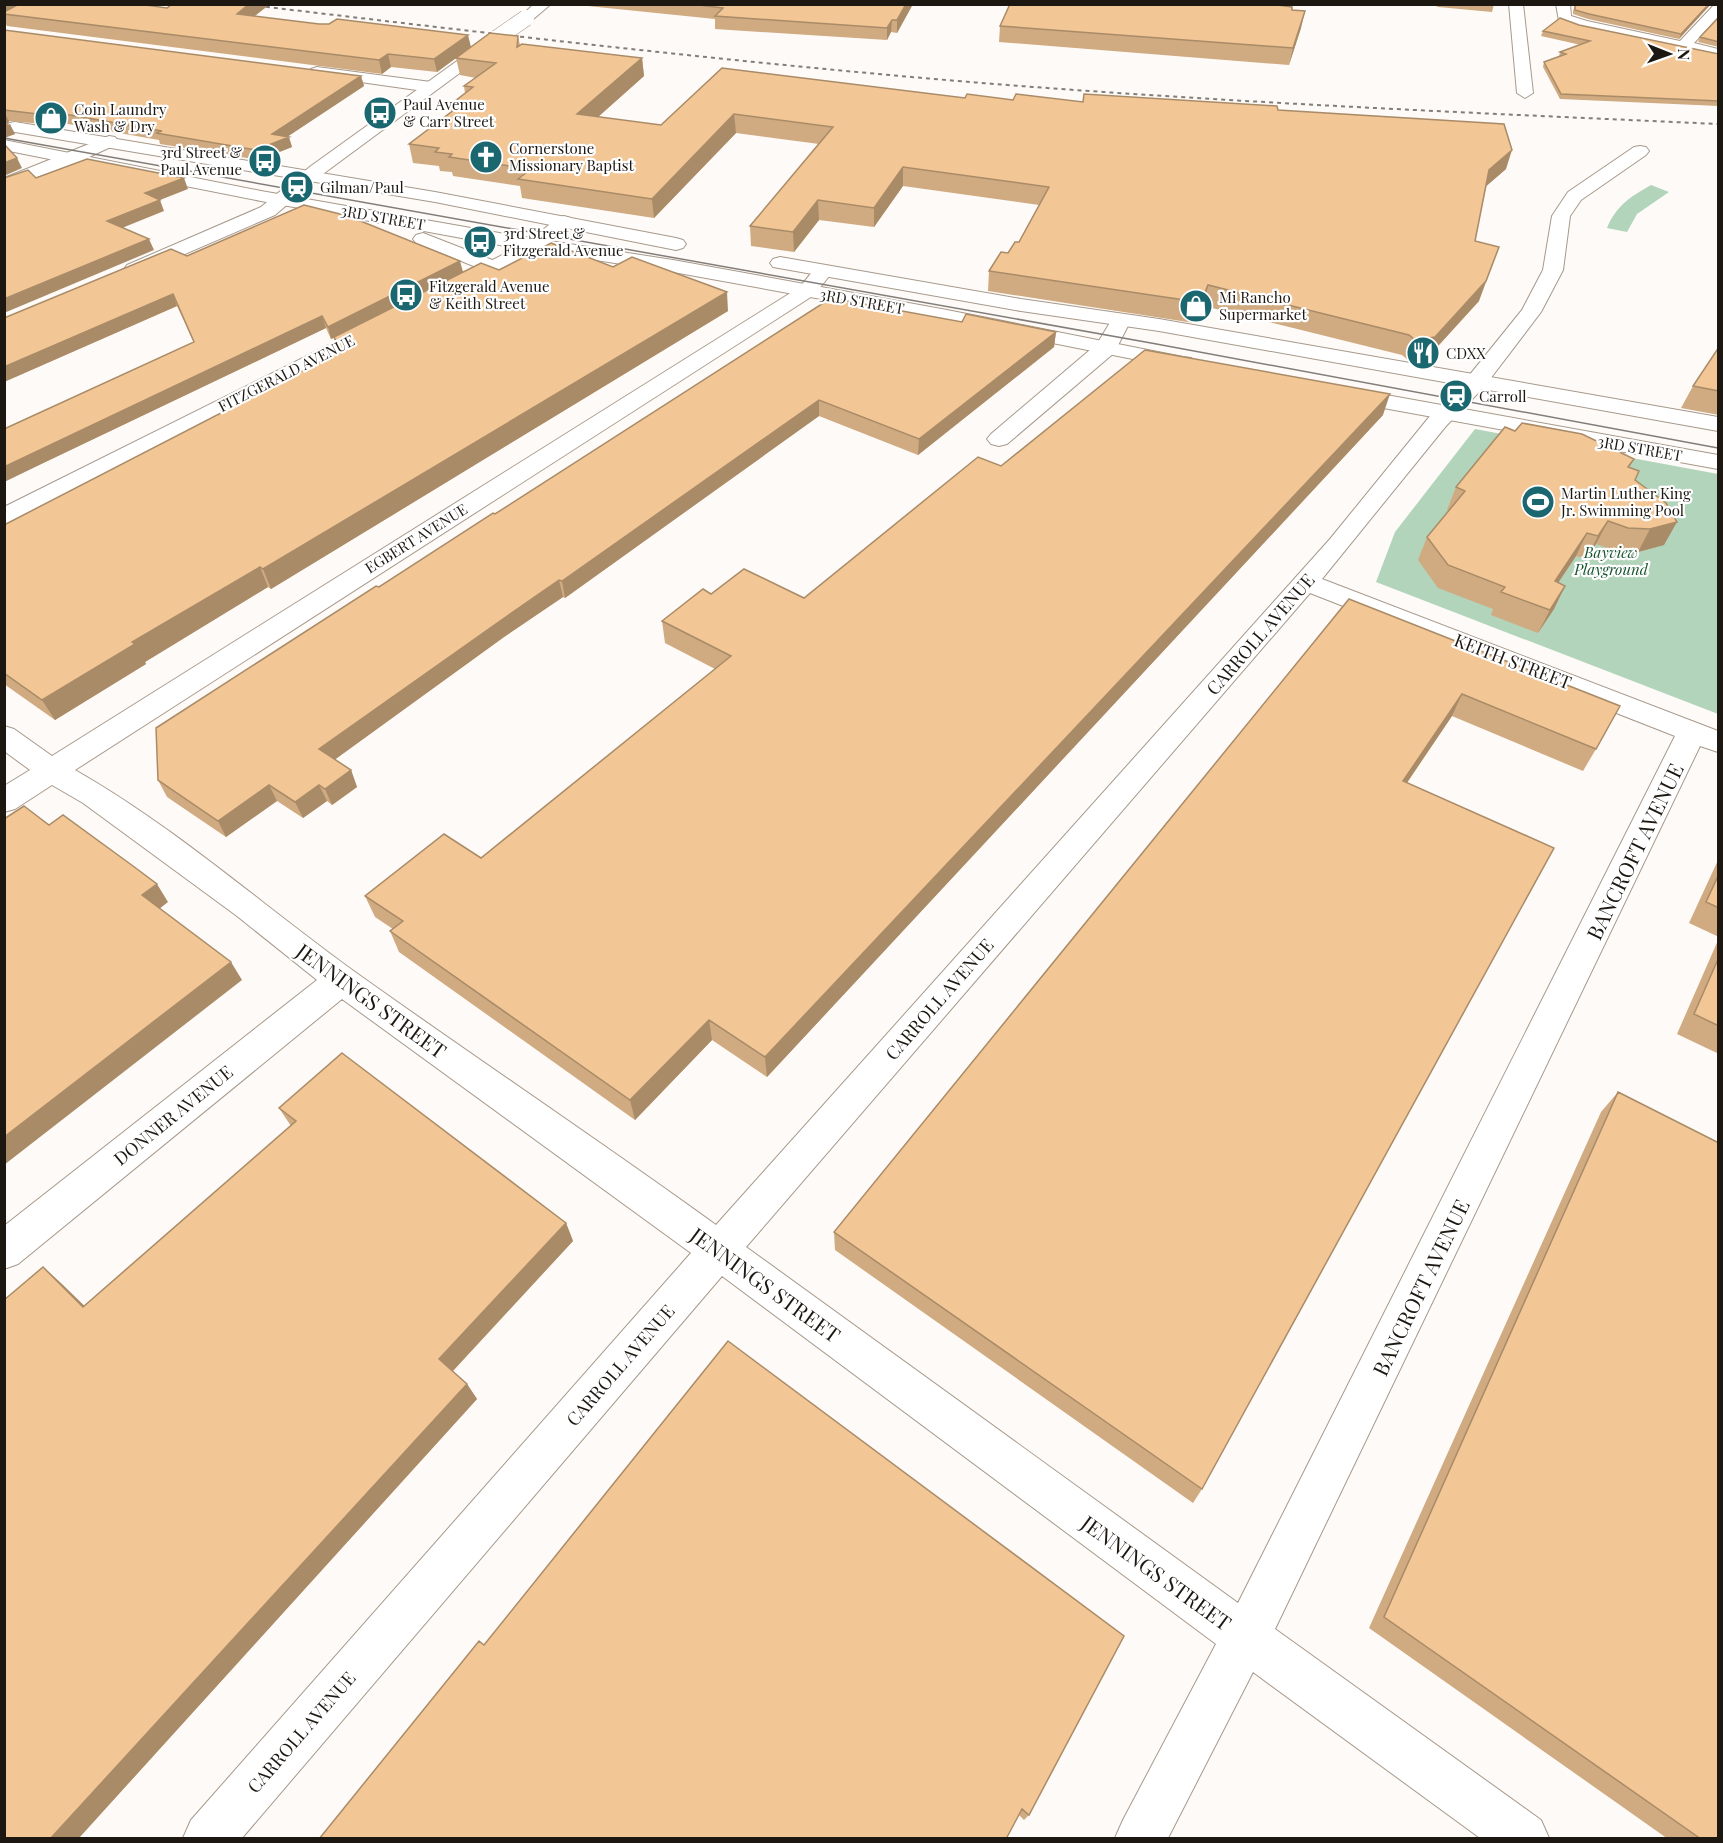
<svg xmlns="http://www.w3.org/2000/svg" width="1723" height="1843" viewBox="0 0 1723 1843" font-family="'Playfair Display',serif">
<rect width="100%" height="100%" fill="#fefaf7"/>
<path fill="#b2d4ba" d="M 1651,185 L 1669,192 L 1637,214 L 1627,232 L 1607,228 C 1616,206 1630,197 1651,185 Z
M 1475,429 L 1718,474 L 1718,714 L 1376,582 L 1395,532 Z"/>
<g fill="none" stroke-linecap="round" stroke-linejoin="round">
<g stroke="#a7998b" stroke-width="2">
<path id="street" d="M 1509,4 L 1523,4 L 1533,93 L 1525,98 L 1517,93 Z
M 1556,4 L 1570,4 L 1571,16 L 1587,21 L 1680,41 L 1713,6 L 1718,5 L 1718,17 L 1694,43 L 1718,49 L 1718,57 L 1578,28 L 1559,21 Z
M 317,67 L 431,82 L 439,87 L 431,92 L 311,75 L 309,72 L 311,69 Z
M 109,136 L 115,137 L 118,141 L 115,145 L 76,163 L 4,189 L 4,178 Z
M 1640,146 L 1646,147 L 1649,151 L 1646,155 L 1581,200 L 1570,216 L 1563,270 L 1541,312 L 1484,387 L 1446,426 L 1322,579 L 1718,731 L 1718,752 L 1700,746 L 1275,1629 L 1541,1820 L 1549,1838 L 1480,1838 L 1253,1672 L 1168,1838 L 1115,1838 L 1123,1820 L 1216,1644 L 722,1276 L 242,1838 L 183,1838 L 191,1820 L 691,1253 L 342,999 L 18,1264 L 4,1269 L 4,1226 L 317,980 L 237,916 L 83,803 L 52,785 L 15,809 L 4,812 L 4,786 L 30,770 L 4,751 L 4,726 L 14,729 L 52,756 L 800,287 L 817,266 L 831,266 L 834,270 L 814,295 L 75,770 C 175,827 262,905 355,972 C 474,1057 597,1139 716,1225 L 1330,539 L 1430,416 L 1468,377 L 1522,310 L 1543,270 L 1552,216 L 1568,192 L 1634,147 ZM 1310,593 L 1675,736 L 1238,1603 L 746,1247 Z
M 564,216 L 571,218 L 573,222 L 544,249 L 467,288 L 453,288 L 450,284 L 453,280 L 530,241 L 557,218 Z
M 1121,314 L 1128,316 L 1131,320 L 1114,353 L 1007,444 L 999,446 L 991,444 L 987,439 L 991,434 L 1097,344 L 1114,316 Z
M 377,321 L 384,323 L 387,327 L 384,331 L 13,522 L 4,524 L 4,507 Z"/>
</g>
<g stroke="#a7998b" stroke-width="2">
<path id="secondary" d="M 534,4 L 551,4 L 531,21 L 521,21 L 519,18 Z
M 494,36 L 502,41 L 499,44 L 323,174 L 275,215 L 141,273 L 127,273 L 124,269 L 127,265 L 261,207 L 311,166 L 489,38 Z"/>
</g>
<g stroke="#a7998b" stroke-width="2">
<path id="primary" d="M 15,122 L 435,192 L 676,238 L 683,240 L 686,244 L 683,248 L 676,250 L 435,202 L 9,131 L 7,127 L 9,123 Z
M 4,140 L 261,191 L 505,234 L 673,260 L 947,310 L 1183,357 L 1191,358 L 1194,363 L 1191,368 L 1183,369 L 947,322 L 673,272 L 505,246 L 261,201 L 4,150 Z
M 423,233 L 500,263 L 503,267 L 500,271 L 486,271 L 416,243 L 413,239 L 416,235 Z
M 780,257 L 1021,299 L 1159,319 L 1718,417 L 1718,431 L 1159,331 L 1021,311 L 773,267 L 770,263 L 773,259 Z
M 1342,387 L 1718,455 L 1718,469 L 1334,399 L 1331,394 L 1334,389 Z"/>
</g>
<use href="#street" fill="#fff" fill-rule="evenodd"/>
<use href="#secondary" fill="#fff" fill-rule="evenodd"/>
<use href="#primary" fill="#fff" fill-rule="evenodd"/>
<path stroke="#827d79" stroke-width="1.5" d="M 4,138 L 1151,343 L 1718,448"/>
<path stroke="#827d79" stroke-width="2" stroke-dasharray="4 4" stroke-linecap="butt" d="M 242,4 C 469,31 695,58 923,78 C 1187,101 1453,112 1718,124"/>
<g stroke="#a7998b" stroke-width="17" stroke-linecap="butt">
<path id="secondary-bridge" d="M 497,38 L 526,18"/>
</g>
<use href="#secondary-bridge" stroke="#fff" stroke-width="16"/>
</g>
<path fill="#d0aa80" d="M 4,4 L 167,8 L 172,4 L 270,4 L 255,16 L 471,47 L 518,36 L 520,45 L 642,58 L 644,76 L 598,117 L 661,125 L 722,68 L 965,98 L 1278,110 L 1506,169 L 1486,186 L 1475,241 L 1479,301 L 1428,357 L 1408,360 L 1402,355 L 1204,306 L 1197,322 L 1194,323 L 988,291 L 989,271 L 1019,242 L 1039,205 L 903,186 L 874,227 L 819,220 L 794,252 L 751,246 L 750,226 L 819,144 L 736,133 L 654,218 L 522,198 L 520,186 L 453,176 L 452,172 L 440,171 L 439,166 L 413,163 L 409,144 L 451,112 L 450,105 L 465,93 L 464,86 L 476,78 L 460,75 L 456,58 L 437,72 L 391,67 L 382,74 L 7,26 L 4,21 Z
M 568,4 L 913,4 L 897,33 L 891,32 L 887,40 L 715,29 L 715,19 Z
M 1432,4 L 1494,4 L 1492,12 L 1438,7 Z
M 1711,4 L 1679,39 L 1588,19 L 1573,14 L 1573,11 L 1575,6 Z
M 1270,5 L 1292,10 L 1301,28 L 1289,65 L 999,42 L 1000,26 Z
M 1719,17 L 1719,47 L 1698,42 L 1700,37 Z
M 1579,25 L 1719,54 L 1719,106 L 1560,99 L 1543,67 L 1544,62 L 1559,57 L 1560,52 L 1581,45 L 1541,36 L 1543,31 Z
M 4,30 L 361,76 L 364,86 L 288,136 L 292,147 L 259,160 L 160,144 L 159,140 L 51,121 L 43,124 L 9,121 L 7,123 L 15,134 L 4,138 Z
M 187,256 L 463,272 L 499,270 L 728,311 L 271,589 L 268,587 L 145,662 L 146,664 L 55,720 L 4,684 L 4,525 L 339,353 L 334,338 L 331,339 L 326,328 L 37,466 L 4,482 L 4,429 L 194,342 L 177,306 L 4,382 L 4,318 Z
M 962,322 L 1056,332 L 1054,347 L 918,455 L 819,416 L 565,598 L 563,597 L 504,637 L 334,760 L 351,770 L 357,787 L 332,805 L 327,801 L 303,818 L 277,801 L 226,837 L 167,797 L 158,780 L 379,587 L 495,514 Z
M 1719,347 L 1719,415 L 1681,408 L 1693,386 Z
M 1383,415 L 767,1077 L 712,1040 L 635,1120 L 399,952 L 390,931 L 393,929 L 375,917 L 365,896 L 481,858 L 715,669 L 665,643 L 662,621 L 711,594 L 804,598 L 1001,466 Z
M 1515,431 L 1634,459 L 1629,468 L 1664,545 L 1638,552 L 1616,551 L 1596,544 L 1586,559 L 1576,556 L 1558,583 L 1565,586 L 1554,609 L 1538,633 L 1491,615 L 1493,609 L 1438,588 L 1418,560 L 1427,537 L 1449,511 L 1447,510 L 1456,487 Z
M 1349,599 L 1596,749 L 1583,771 L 1452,716 L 1407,783 L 1202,1489 L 1193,1503 L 835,1250 L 834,1232 Z
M 1719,858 L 1719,937 L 1689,923 Z
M 1719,938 L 1719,1054 L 1677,1034 Z
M 1618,1092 L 1719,1839 L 1668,1839 L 1369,1628 L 1601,1112 Z
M 279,1108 L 566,1223 L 573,1241 L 453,1371 L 467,1384 L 477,1399 L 78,1839 L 43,1267 L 84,1306 L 291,1126 Z
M 728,1341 L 1029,1815 L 1024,1820 L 1019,1815 L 484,1645 Z"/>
<path fill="#a98b68" d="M 4,4 L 21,4 L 4,14 Z
M 249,4 L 270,4 L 241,26 L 237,14 Z
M 906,4 L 913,4 L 897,33 L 897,20 Z
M 1709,4 L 1711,4 L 1679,39 L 1681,34 Z
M 1305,11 L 1301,28 L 1289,65 L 1293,48 Z
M 892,20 L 891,32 L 887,40 L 887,28 Z
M 468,35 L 471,47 L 437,72 L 434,59 Z
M 388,54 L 391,67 L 382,74 L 379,60 Z
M 642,58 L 644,76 L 580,133 L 577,114 Z
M 361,76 L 364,86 L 284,139 L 289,137 L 292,147 L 259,160 L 256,150 L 272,134 Z
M 47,111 L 51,121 L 43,124 L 38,114 Z
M 4,112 L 9,121 L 7,125 L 10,124 L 15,134 L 4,138 Z
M 734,114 L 736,133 L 654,218 L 652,199 Z
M 1512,150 L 1506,169 L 1483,189 L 1489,170 Z
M 17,158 L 22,168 L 4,176 L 4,163 Z
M 903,167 L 903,186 L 874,227 L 874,208 Z
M 184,178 L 188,189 L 160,200 L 164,211 L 112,232 L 107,221 L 145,193 Z
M 818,200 L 819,220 L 794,252 L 793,232 Z
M 149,239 L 154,250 L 4,313 L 4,299 Z
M 1499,247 L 1479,301 L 1428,357 L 1408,360 L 1415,340 Z
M 460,261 L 463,272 L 331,339 L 328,327 Z
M 1208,285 L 1204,306 L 1197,322 L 1194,323 L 1198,302 Z
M 727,292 L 728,311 L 271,589 L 263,569 Z
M 173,294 L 177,306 L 4,382 L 4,367 Z
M 322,316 L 326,328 L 37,466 L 4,482 L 4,467 Z
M 1056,332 L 1054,347 L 918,455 L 919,439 Z
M 1390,394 L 1383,415 L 767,1077 L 765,1057 Z
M 819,400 L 819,416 L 565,598 L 562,581 Z
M 1608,521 L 1596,544 L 1586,559 L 1598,536 Z
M 1677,522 L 1664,545 L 1638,552 L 1650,529 Z
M 1587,533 L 1576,556 L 1544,604 L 1555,581 Z
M 260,567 L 268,587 L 145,662 L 146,664 L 55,720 L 42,700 L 132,642 Z
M 559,580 L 563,597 L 504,637 L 326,766 L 319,749 L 500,621 Z
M 1565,586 L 1554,609 L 1538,633 L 1550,610 Z
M 1462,694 L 1452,716 L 1393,803 L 1403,781 Z
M 351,770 L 357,787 L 332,805 L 325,789 Z
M 269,785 L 277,801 L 226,837 L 218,821 Z
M 319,785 L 327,801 L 303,818 L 295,802 Z
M 157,884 L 168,902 L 154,913 L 142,895 Z
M 231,962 L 242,980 L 4,1165 L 4,1137 Z
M 709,1020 L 712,1040 L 635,1120 L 630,1100 Z
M 566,1223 L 573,1241 L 449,1375 L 439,1359 Z
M 43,1267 L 62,1284 L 102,1323 L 83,1307 Z
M 467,1384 L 477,1399 L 78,1839 L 50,1839 Z"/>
<path fill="#f2c695" stroke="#a98b68" stroke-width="1.5" d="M 19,4 L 138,4 L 167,8 L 172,4 L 249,4 L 237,14 L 319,24 L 329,24 L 337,19 L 468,35 L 434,59 L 388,54 L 379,60 L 4,14 L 4,12 Z
M 691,4 L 906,4 L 897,20 L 892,20 L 887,28 L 715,16 L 723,8 Z
M 1010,4 L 1270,4 L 1292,7 L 1292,10 L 1305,11 L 1293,48 L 1000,26 Z
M 1577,4 L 1709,4 L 1681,34 L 1589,14 L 1575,10 L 1575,6 Z
M 1719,17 L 1719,42 L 1700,37 Z
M 1560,18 L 1579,25 L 1719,54 L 1719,101 L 1561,94 L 1544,62 L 1566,54 L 1560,52 L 1590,41 L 1543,31 Z
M 4,30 L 361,76 L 272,134 L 289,137 L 256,150 L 156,133 L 162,131 L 47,111 L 38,114 L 4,110 Z
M 490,33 L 518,36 L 517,47 L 522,44 L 642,58 L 577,114 L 661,125 L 722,68 L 965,98 L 967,94 L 1013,100 L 1016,94 L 1083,102 L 1084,94 L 1277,106 L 1278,110 L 1504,124 L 1512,150 L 1489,170 L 1475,241 L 1499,247 L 1486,281 L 1435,337 L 1415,340 L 1409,335 L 1208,285 L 1201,302 L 1198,302 L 989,271 L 1001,252 L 1008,253 L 1015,242 L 1019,242 L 1049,187 L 903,167 L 874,208 L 818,200 L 793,232 L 750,226 L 833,127 L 734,114 L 652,199 L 518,179 L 531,169 L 449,157 L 452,154 L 435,152 L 439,148 L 409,144 L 459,106 L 450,105 L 473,87 L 464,86 L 496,63 L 456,58 Z
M 4,144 L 17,158 L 4,163 Z
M 87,159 L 184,178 L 145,193 L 160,200 L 107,221 L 149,239 L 4,299 L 4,178 L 28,170 L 36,178 Z
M 304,205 L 348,216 L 460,261 L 328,327 L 322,316 L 4,467 L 4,429 L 194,342 L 173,294 L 4,367 L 4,318 L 171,249 L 187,256 Z
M 551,243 L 613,267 L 632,257 L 727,292 L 263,569 L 260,567 L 132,642 L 135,644 L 42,700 L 4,673 L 4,525 L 341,351 L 334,337 L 481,263 L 499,270 Z
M 831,298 L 962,322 L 966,314 L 1056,332 L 919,439 L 819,400 L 562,581 L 559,580 L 500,621 L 319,749 L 351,770 L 325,789 L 319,785 L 295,802 L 269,785 L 218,821 L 158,780 L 156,728 L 376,586 L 379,587 L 493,513 L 495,514 Z
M 1719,347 L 1719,391 L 1693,386 Z
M 1145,350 L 1390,394 L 765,1057 L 709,1020 L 630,1100 L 390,931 L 403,921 L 365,896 L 444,834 L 481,858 L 731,656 L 662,621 L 703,589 L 711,594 L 744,569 L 804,598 L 978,457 L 1001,466 Z
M 1522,423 L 1582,434 L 1634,459 L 1628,467 L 1639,471 L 1635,480 L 1666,503 L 1677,522 L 1650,529 L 1628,528 L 1608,521 L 1598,536 L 1587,533 L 1555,581 L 1565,586 L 1550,610 L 1501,592 L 1505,587 L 1448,565 L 1427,537 L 1465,491 L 1456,487 L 1505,427 L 1515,431 Z
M 1349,599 L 1620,706 L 1596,749 L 1462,694 L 1403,781 L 1554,848 L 1202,1489 L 834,1232 Z
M 24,806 L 49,825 L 63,815 L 133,866 L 157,884 L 142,895 L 231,962 L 4,1137 L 4,819 Z
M 1719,874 L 1719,908 L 1706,902 Z
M 1719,957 L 1719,1026 L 1694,1014 Z
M 342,1053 L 566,1223 L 439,1359 L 467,1384 L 50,1839 L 4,1839 L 4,1300 L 43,1267 L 83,1307 L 296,1121 L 279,1108 Z
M 1618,1092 L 1719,1143 L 1719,1839 L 1701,1839 L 1384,1617 Z
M 728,1341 L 1124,1636 L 1029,1815 L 1022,1809 L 1006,1839 L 319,1839 L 479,1641 L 484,1645 Z"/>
<defs>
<g id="bus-disc" transform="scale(1.725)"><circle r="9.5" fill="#1a676f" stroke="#fff"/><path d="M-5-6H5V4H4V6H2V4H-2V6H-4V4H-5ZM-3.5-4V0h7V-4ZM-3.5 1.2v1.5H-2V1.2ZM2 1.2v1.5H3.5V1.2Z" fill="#fff"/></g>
<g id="shop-disc" transform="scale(1.725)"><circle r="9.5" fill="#1a676f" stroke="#fff"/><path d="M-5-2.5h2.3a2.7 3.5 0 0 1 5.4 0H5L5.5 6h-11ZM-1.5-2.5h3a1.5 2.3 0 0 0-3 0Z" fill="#fff"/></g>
<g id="church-disc" transform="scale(1.725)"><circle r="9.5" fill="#1a676f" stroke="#fff"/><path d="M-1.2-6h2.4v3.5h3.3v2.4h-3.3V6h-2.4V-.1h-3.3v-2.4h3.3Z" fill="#fff"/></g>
<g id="station-disc" transform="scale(1.725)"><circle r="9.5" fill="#1a676f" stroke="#fff"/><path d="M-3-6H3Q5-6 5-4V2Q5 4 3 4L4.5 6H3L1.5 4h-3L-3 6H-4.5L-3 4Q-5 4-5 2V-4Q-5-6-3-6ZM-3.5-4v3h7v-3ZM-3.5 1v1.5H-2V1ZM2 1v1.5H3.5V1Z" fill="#fff"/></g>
<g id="restaurant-disc" transform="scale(1.725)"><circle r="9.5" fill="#1a676f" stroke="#fff"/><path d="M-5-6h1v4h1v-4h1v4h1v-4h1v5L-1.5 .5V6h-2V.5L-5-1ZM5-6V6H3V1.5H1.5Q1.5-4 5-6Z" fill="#fff"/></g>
<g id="stadium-disc" transform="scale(1.725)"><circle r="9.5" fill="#1a676f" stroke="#fff"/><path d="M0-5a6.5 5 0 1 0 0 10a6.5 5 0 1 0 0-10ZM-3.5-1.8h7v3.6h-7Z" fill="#fff"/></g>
</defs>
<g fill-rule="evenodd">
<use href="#bus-disc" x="380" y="113"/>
<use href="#shop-disc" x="51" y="118"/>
<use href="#church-disc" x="486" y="157"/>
<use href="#bus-disc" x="265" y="161"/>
<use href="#station-disc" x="297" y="187"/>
<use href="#bus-disc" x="480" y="242"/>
<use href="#bus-disc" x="406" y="295"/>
<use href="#shop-disc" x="1196" y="306"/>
<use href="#restaurant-disc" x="1423" y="353"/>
<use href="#station-disc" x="1456" y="396"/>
<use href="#stadium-disc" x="1538" y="502"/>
</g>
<g text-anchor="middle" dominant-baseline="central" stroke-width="4.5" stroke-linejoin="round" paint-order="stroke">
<g font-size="15" fill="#1c1711" stroke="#fff" text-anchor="start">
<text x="403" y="104">Paul Avenue<tspan x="403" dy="17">&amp; Carr Street</tspan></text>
<text x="74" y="109">Coin Laundry<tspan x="74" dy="17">Wash &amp; Dry</tspan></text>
<text x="509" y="148">Cornerstone<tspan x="509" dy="17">Missionary Baptist</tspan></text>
<text x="242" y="152" text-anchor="end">3rd Street &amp;<tspan x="242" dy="17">Paul Avenue</tspan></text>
<text x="320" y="187">Gilman/Paul</text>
<text x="503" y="233">3rd Street &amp;<tspan x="503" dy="17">Fitzgerald Avenue</tspan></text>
<text x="429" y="286">Fitzgerald Avenue<tspan x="429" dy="17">&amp; Keith Street</tspan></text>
<text x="1219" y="297">Mi Rancho<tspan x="1219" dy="17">Supermarket</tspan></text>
<text x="1446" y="353">CDXX</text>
<text x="1479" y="396">Carroll</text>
<text x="1561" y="493">Martin Luther King<tspan x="1561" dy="17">Jr. Swimming Pool</tspan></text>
</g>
<g font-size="15" fill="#1c1711" stroke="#fff">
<text transform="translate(383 217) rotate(10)">3RD STREET</text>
<text transform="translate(862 301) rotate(10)">3RD STREET</text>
<text transform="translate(286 373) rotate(-27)">FITZGERALD AVENUE</text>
<text transform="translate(1640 448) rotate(10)">3RD STREET</text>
<text transform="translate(416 538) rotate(-32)">EGBERT AVENUE</text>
</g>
<g font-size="15" font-style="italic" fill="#15522c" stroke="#fff">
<text x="1611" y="552">Bayview<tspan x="1611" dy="17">Playground</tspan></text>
</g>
<g font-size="18" fill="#1c1711" stroke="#fff">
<text transform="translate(1260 634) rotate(-49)">CARROLL AVENUE</text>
<text transform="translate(1513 661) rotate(21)">KEITH STREET</text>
<text transform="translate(939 999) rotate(-49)">CARROLL AVENUE</text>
<text transform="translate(173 1115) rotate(-39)">DONNER AVENUE</text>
<text transform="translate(620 1365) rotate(-49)">CARROLL AVENUE</text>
<text transform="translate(301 1732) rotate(-49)">CARROLL AVENUE</text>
</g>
<g font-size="21" fill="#1c1711" stroke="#fff">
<text transform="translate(1634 851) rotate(-64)">BANCROFT AVENUE</text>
<text transform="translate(372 1000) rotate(36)">JENNINGS STREET</text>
<text transform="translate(766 1284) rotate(36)">JENNINGS STREET</text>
<text transform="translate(1420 1287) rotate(-64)">BANCROFT AVENUE</text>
<text transform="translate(1157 1572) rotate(36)">JENNINGS STREET</text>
</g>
</g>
<rect width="1723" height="1843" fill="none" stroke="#1c1711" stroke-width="12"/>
<g transform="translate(1669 54) rotate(91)" stroke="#ffffff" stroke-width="4.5" paint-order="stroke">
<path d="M0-4.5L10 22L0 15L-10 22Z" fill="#1c1711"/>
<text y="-9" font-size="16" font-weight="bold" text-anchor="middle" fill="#1c1711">N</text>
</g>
</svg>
